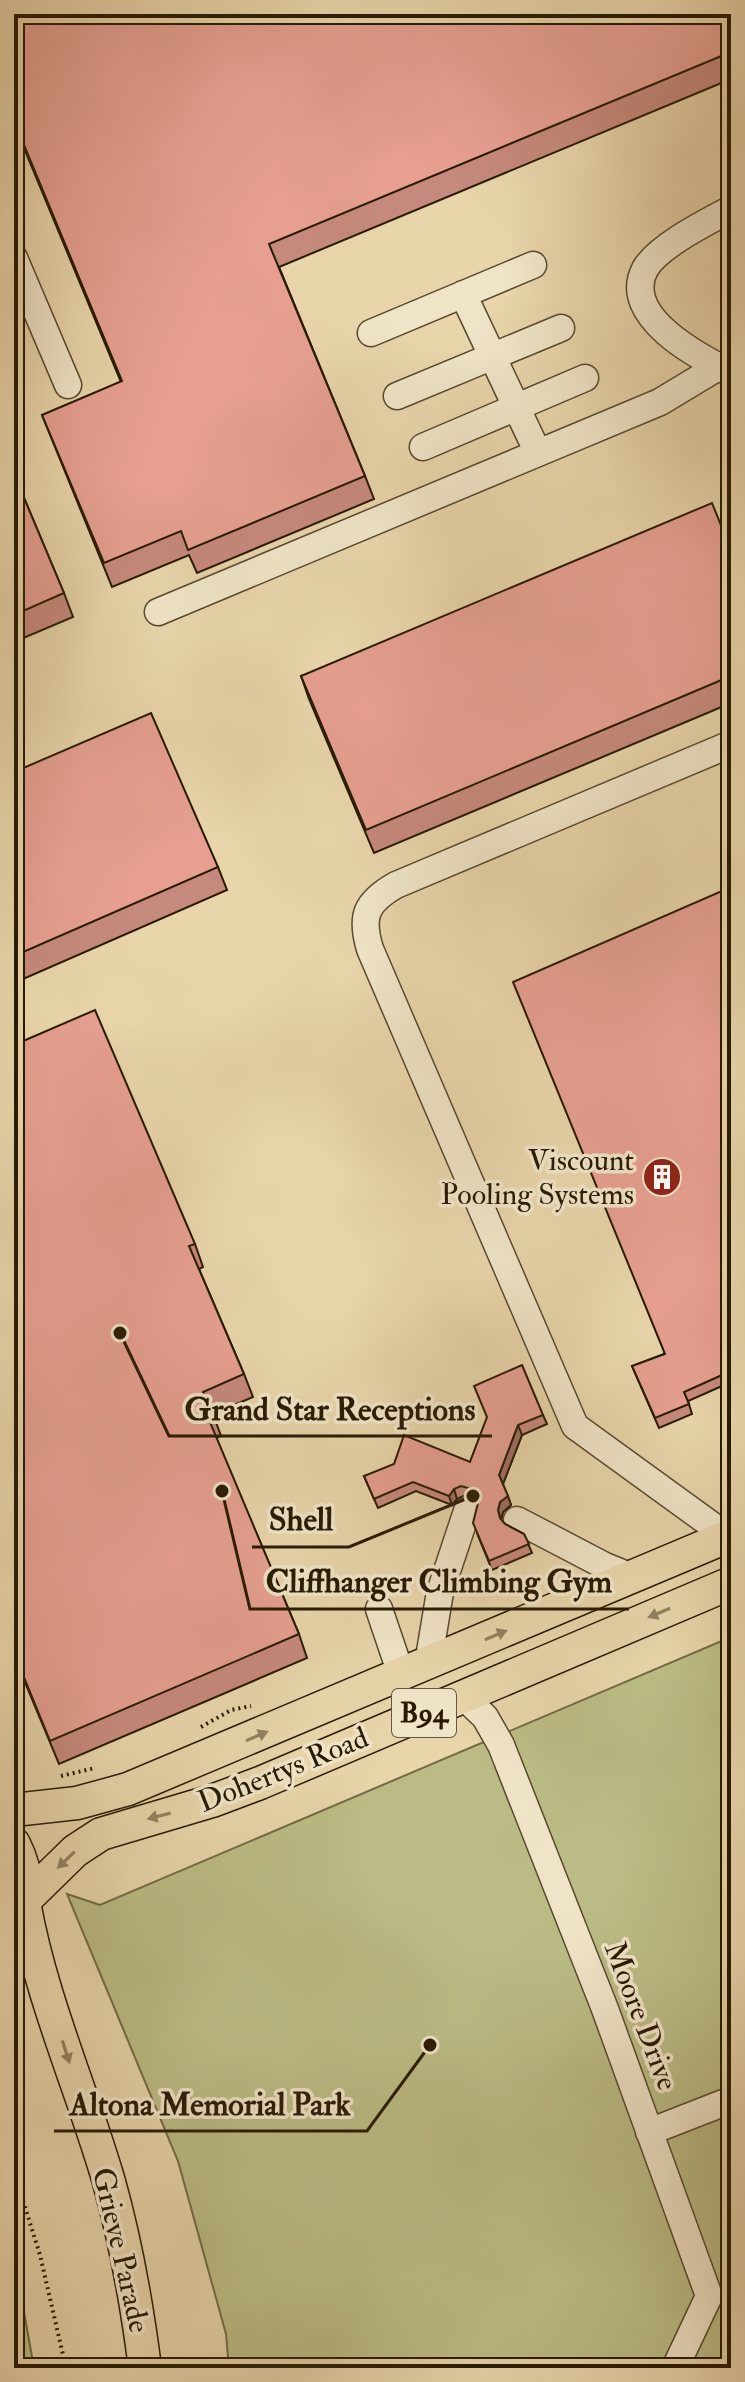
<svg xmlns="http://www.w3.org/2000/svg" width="745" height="2382" viewBox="0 0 745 2382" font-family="'IM FELL Double Pica',serif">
<rect width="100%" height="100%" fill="#e8d5aa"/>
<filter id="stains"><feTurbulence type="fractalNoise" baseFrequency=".0025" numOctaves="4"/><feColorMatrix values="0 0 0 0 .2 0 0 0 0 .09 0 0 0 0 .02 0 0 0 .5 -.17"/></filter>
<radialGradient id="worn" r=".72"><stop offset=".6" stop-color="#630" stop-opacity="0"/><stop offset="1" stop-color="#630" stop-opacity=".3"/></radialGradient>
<path fill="#bbbc85" stroke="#726b44" stroke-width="2" d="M 731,1637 L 731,2368 L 229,2368 L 226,2334 L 178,2161 L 67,1894 L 100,1905 Z
M 14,2256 L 34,2368 L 14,2368 Z"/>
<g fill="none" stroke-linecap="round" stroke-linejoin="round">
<g stroke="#58492e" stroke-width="29">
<path id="minor" d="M 731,209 C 707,222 658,246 645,269 C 620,316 699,357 731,373
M 14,258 L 68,385
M 463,294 L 538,453
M 371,333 L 533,265
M 397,396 L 561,328
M 423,447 L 585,378
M 158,612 L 660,402 L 718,367
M 517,1520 L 605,1566 L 632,1577
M 728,1537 L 575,1426 L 370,949 C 360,916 366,902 396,885 L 731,744
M 379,1609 L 401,1674
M 428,1664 L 440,1592 L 467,1511
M 463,1696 L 485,1717 L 501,1745 L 605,2009 L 709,2296 L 675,2368
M 649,2132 L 731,2100"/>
</g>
<g stroke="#281a04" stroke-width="35">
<path id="major" d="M 14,1810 L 77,1803 L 128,1789 L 731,1535
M 14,1844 C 25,1866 31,1889 18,1911
M 25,1900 L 75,1851 L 101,1834 L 212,1801 L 260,1783 L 731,1583
M 24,1902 C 41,1999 82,2089 109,2182 C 126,2243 137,2305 145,2368"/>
</g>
<path stroke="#281a04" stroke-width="4" stroke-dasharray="2 4" stroke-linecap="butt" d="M 201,1727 L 231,1710 L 251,1706
M 61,1776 L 95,1768
M 14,2172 L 40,2255 L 66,2368"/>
<use href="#minor" stroke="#f0e4c8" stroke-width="26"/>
<use href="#major" stroke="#e8d5aa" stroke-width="32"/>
</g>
<path fill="#c6897d" stroke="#281a04" stroke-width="2" d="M 14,14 L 731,14 L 731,79 L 279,267 L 365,476 L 374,499 L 197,573 L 189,555 L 112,587 L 42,415 L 121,382 L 14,124 Z
M 14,474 L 64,593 L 73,617 L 14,642 Z
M 731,550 L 731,703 L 374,853 L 309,699 L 301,676 Z
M 14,772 L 218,867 L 227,890 L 14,983 Z
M 731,887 L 731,1382 L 688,1401 L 692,1414 L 659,1428 L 632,1366 L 664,1354 Z
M 14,1045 L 195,1244 L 203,1267 L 199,1269 L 244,1374 L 253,1397 L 213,1414 L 221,1436 L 216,1438 L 299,1634 L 307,1658 L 59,1764 L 14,1656 Z
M 543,1415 L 547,1424 L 522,1435 L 503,1484 L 511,1505 L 503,1512 L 501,1520 L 505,1524 L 524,1534 L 532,1553 L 492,1570 L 477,1533 L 479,1501 L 465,1495 L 457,1499 L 452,1505 L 416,1491 L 378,1508 L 364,1476 L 470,1462 L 487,1418 Z"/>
<path fill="#a16f66" stroke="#281a04" stroke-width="2" d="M 518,1425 L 522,1435 L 503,1484 L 499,1475 Z
M 454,1489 L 457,1499 L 452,1505 L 449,1496 Z
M 508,1496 L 511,1505 L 503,1512 L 501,1520 L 503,1528 L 498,1510 L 500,1502 Z"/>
<path fill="#e69f91" stroke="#281a04" stroke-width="2" d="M 14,14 L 731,14 L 731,52 L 269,244 L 365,476 L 188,550 L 181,531 L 104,563 L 42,415 L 122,381 L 14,121 Z
M 14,474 L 64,593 L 14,615 Z
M 712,503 L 731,550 L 731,676 L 366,830 L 301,676 Z
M 151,713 L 218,867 L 14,956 L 14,772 Z
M 731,887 L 731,1371 L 684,1392 L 689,1404 L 655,1418 L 632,1366 L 665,1354 L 513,982 Z
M 95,1010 L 195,1244 L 189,1246 L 244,1374 L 203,1392 L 212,1413 L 207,1415 L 299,1634 L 50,1741 L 14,1653 L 14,1045 Z
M 522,1365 L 543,1415 L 518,1425 L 499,1475 L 508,1496 L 500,1502 L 498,1510 L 500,1518 L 505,1524 L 524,1534 L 529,1544 L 489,1561 L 473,1523 L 479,1499 L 475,1490 L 461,1486 L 454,1489 L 449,1496 L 413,1482 L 374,1499 L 364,1476 L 394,1464 L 404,1435 L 470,1462 L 487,1417 L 474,1386 Z"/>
<defs><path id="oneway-solid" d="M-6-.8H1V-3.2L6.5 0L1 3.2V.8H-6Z" transform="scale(2)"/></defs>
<g fill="#92815f">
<use href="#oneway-solid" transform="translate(659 1613) rotate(157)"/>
<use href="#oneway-solid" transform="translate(496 1635) rotate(-23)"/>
<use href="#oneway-solid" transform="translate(257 1736) rotate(-23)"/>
<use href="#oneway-solid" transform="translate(159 1816) rotate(166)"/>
<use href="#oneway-solid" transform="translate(66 1860) rotate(136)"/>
<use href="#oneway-solid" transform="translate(66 2052) rotate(72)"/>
</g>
<defs>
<g id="building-disc" transform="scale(2)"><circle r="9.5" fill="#8f2418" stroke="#f0e4c8"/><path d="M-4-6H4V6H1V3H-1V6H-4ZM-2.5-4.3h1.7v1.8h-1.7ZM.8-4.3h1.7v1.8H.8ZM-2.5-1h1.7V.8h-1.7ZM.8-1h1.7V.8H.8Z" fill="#fff"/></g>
</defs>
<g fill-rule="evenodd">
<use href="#building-disc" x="662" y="1177"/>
</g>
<g text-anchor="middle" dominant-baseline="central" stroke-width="7" stroke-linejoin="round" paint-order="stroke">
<rect fill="#f0e4c8" stroke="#64573f" stroke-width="2" x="392" y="1689" width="64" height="48" rx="6"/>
<g font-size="28" font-weight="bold" fill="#281a04">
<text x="424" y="1713">B94</text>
</g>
<g font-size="30" fill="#281a04" stroke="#f0e4c8" text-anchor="end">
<text x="634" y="1160">Viscount<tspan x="634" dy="34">Pooling Systems</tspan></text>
</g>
<g font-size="30" fill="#281a04" stroke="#f0e4c8">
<text transform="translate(283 1770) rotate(-22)">Dohertys Road</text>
<text transform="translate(641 2016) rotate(69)">Moore Drive</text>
<text transform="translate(121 2250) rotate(77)">Grieve Parade</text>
</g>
</g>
<path fill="none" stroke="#281a04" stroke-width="3" d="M120 1333L169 1436H492M473 1496L349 1547H252M222 1491L250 1609H629M430 2045L367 2131H54"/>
<g fill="#281a04" stroke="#f0e4c8" stroke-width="3">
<circle cx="120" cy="1333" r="8"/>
<circle cx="473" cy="1496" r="8"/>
<circle cx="222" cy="1491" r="8"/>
<circle cx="430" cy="2045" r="8"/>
</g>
<g font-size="32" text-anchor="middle" font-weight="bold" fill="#281a04" stroke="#f0e4c8" stroke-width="7" stroke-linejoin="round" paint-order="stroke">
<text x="330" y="1420">Grand Star Receptions</text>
<text x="301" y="1530">Shell</text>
<text x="439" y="1592">Cliffhanger Climbing Gym</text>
<text x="210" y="2115">Altona Memorial Park</text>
</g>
<rect width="745" height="2382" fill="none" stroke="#e8d5aa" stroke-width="48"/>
<rect x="16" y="16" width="713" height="2350" fill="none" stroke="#281a04" stroke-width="4"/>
<rect x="24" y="24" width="697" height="2334" fill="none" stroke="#281a04" stroke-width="2"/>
<rect width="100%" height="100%" filter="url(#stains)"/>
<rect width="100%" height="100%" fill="url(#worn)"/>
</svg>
